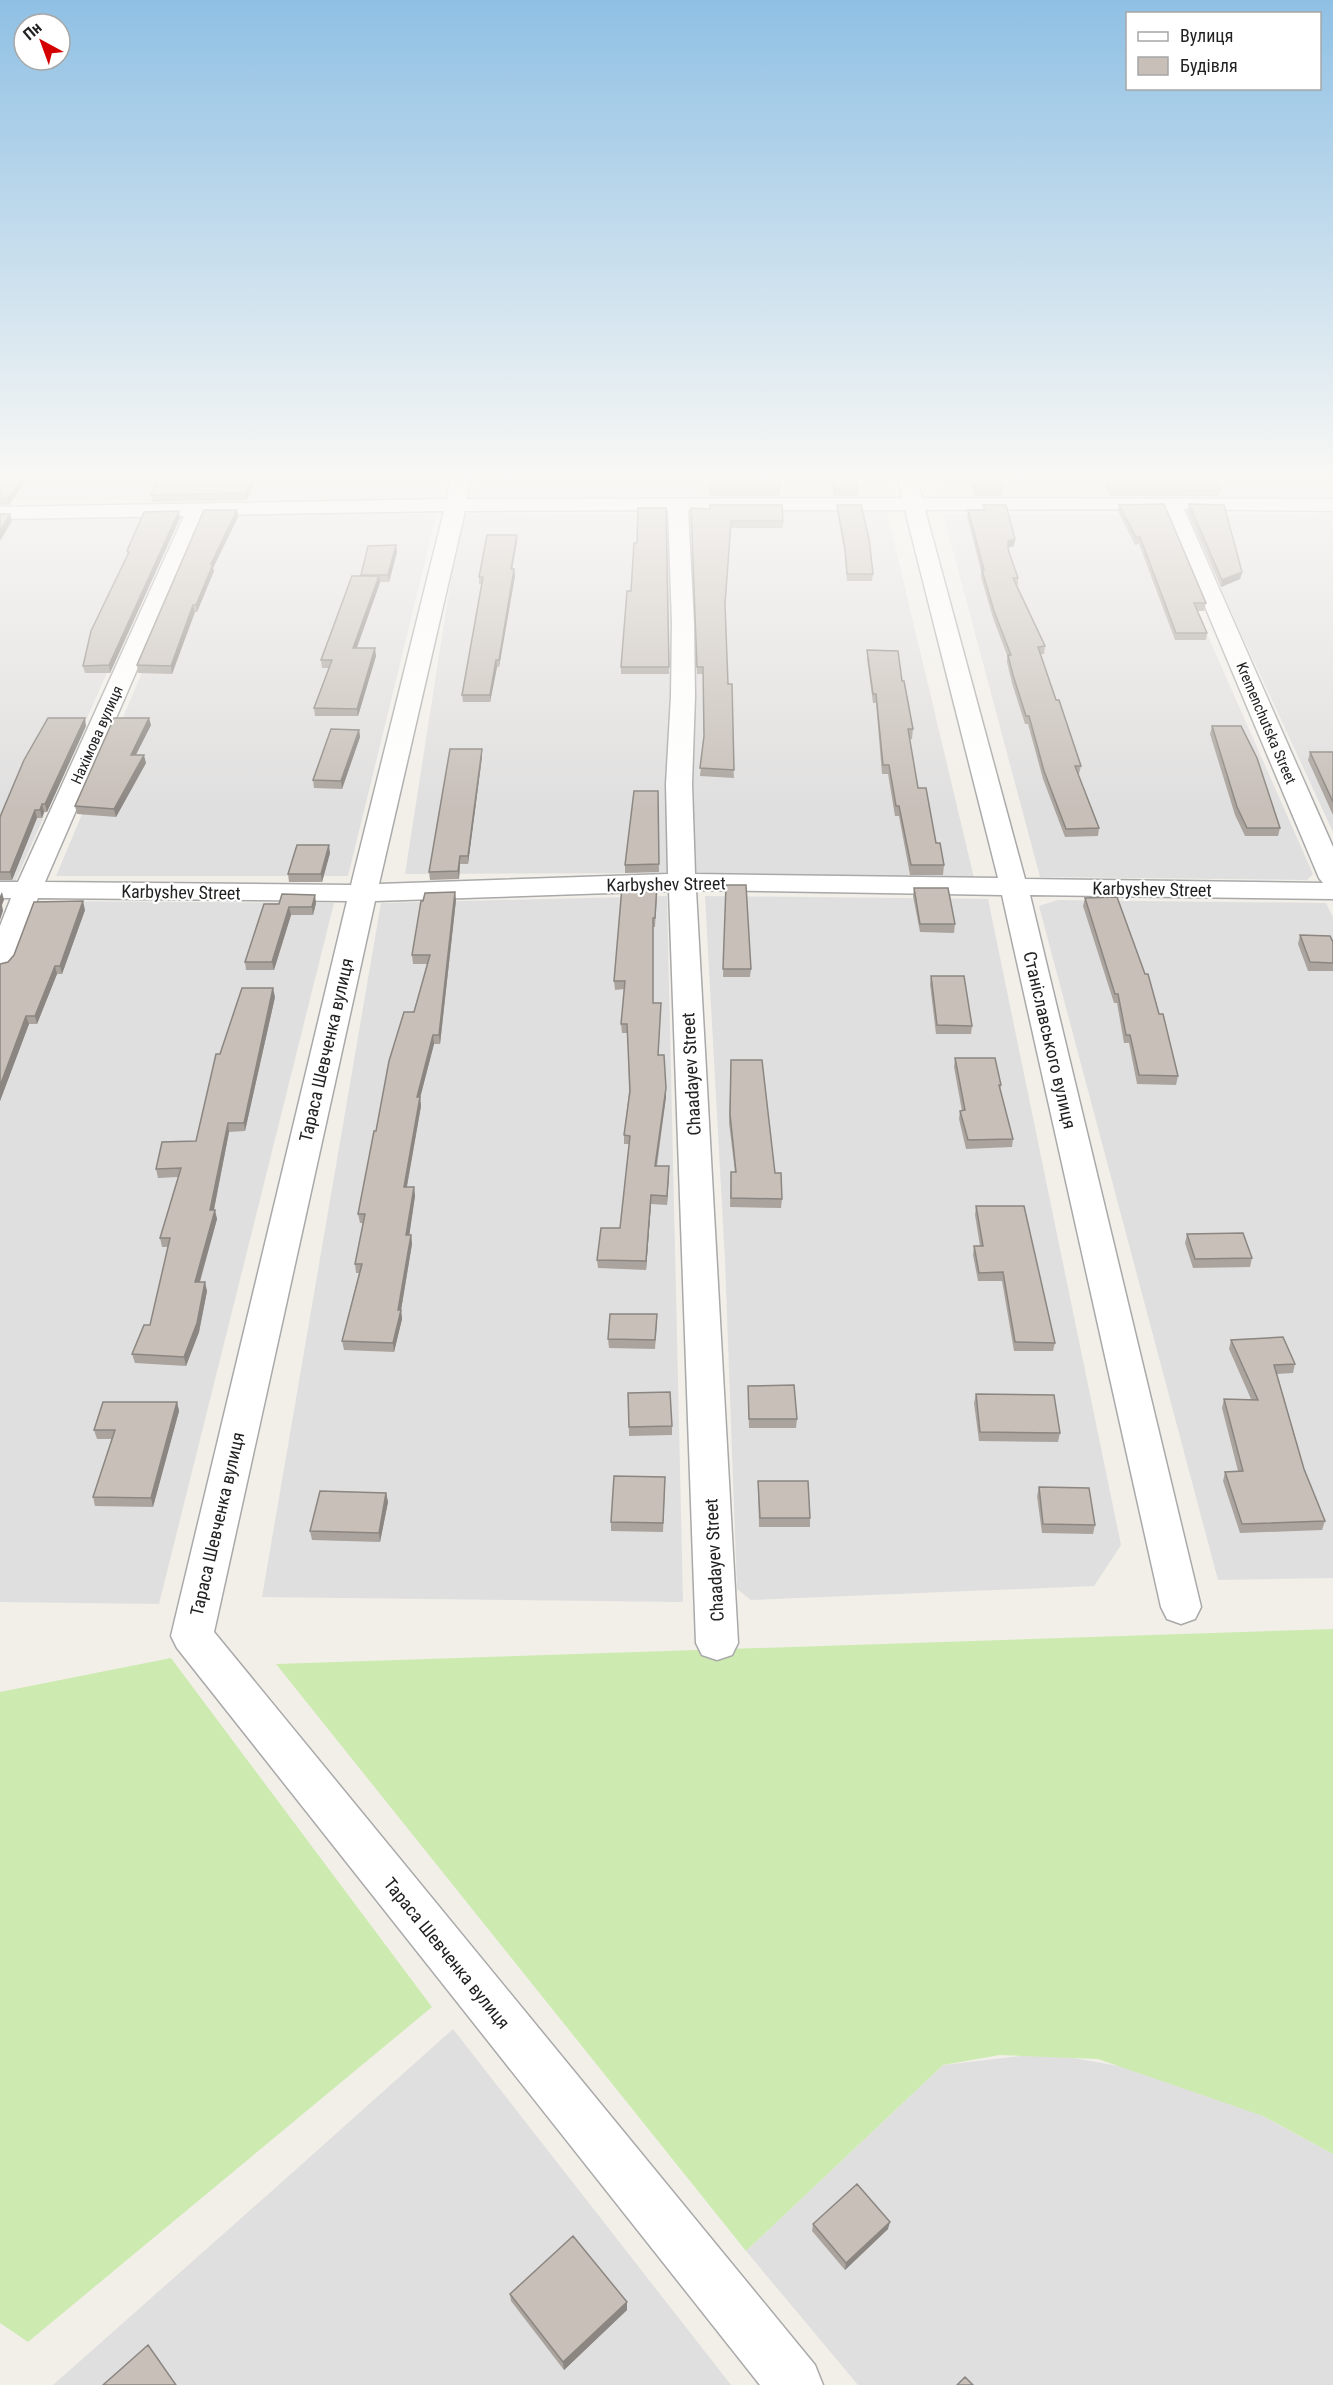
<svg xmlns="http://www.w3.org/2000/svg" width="1333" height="2385" viewBox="0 0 1333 2385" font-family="'Roboto Condensed',sans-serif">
<rect width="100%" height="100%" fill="#f2efe9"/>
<path fill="#e0dfdf" d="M 0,475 L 444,475 L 440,498 L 0,501 Z
M 481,475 L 888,475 L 891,494 L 478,498 Z
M 937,475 L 1333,475 L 1333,498 L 942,494 Z
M 686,511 L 887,512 L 974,878 L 690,875 L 695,713 Z
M 437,513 L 348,876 L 56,876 L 208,516 Z
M 670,513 L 672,567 L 667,873 L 405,874 L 461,514 Z
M 943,513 L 1154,514 L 1313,874 L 1307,880 L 1040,877 Z
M 1187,514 L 1333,514 L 1333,832 L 1241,633 Z
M 175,518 L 15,882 L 0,882 L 0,519 Z
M 667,896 L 683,1602 L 262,1597 L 381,903 Z
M 705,896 L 988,899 L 1121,1545 L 1094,1586 L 751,1600 L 737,1589 L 725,1261 Z
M 1058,900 L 1326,903 L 1333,917 L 1333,1578 L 1218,1580 L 1039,906 Z
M 46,901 L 334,903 L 159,1604 L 0,1602 L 0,1018 Z
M 453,2029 L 731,2385 L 53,2385 L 273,2190 Z
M 1046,2053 L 1196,2080 L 1333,2154 L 1333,2385 L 858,2385 L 746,2251 L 943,2065 Z"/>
<path fill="#cdebb0" d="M 1333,1629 L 1333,2154 L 1263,2116 L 1098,2059 L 1000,2055 L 943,2065 L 746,2251 L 276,1664 Z
M 171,1658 L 432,2007 L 28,2342 L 0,2323 L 0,1692 Z"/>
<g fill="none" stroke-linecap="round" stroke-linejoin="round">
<g stroke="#a9a9a9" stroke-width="3">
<path id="street" d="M 451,475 L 470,475 L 467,499 L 902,498 L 898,475 L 917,475 L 922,498 L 1333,499 L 1333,511 L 1184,509 L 1333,847 L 1333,899 L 1030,895 L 1201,1607 L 1195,1619 L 1181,1624 L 1167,1619 L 1161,1607 L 1002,895 L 696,890 L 738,1643 L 732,1655 L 717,1660 L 702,1655 L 696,1643 L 669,891 L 375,901 L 214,1632 L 815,2365 L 823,2385 L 760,2385 L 177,1648 L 171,1636 L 347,901 L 38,898 L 14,962 L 10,968 L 0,971 L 0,926 L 11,898 L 0,898 L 0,882 L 18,882 L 184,516 L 0,519 L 0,507 L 447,499 ZM 1164,509 L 1319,878 L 1323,883 L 1025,879 L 925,510 ZM 668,510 L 672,623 L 671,696 L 666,784 L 668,874 L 379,884 L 465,511 ZM 688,510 L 905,510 L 998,878 L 695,874 L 692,784 L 695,696 L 694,623 ZM 444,511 L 351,885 L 45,882 L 204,515 Z"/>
</g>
<use href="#street" fill="#fff" fill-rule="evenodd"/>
</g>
<path fill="#aba49e" d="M 0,475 L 30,475 L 9,505 L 0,505 Z
M 256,475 L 256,481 L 246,500 L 152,502 L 151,495 Z
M 708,475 L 780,489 L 780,496 L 709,496 Z
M 830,475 L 854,475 L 858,489 L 857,496 L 834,496 Z
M 966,475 L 998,475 L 1002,489 L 1002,496 L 975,496 Z
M 1104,476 L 1220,490 L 1218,496 L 1110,496 L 1103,483 Z
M 1189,504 L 1242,572 L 1240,579 L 1221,587 L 1187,511 Z
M 837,505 L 873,574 L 872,581 L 847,581 L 845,555 L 837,512 Z
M 983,505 L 1015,539 L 1014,546 L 1008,548 L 1018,578 L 1018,585 L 1016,585 L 1045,646 L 1044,654 L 1040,654 L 1056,700 L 1081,766 L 1079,774 L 1078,774 L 1099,828 L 1098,836 L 1065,837 L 1043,779 L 1028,724 L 1025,724 L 1012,683 L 1007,662 L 1007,655 L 993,618 L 981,577 L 981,571 L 967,516 L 968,510 L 983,510 Z
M 1119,505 L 1206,603 L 1204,611 L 1197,611 L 1207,633 L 1206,640 L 1175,640 L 1139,544 L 1135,545 L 1118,511 Z
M 666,508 L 669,674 L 621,674 L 621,667 L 631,591 L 637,543 Z
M 179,511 L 180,518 L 110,673 L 85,673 L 83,666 L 128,555 L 127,551 Z
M 691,515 L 783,521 L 783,528 L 731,528 L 725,608 L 728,684 L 734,778 L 700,776 L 704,738 L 703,674 L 697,674 Z
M 238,517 L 213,568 L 214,571 L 197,612 L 195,612 L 172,674 L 138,673 L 137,665 Z
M 517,535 L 517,542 L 512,569 L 514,569 L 515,576 L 499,667 L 497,667 L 490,702 L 463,702 L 462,695 L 482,584 L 479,584 L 479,577 Z
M 397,552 L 389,582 L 380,582 L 357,648 L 376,656 L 358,716 L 315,716 L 314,708 L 329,668 L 322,668 L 321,660 L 361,575 Z
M 867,650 L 902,681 L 913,729 L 912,739 L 909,739 L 918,788 L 936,843 L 944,865 L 943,875 L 910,875 L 899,816 L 895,816 L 888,774 L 882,774 L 876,703 L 873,703 L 867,659 Z
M 151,725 L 136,755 L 146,763 L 116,817 L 77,814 L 75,806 Z
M 86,726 L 47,812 L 44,812 L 42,818 L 37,818 L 12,880 L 0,880 L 0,817 Z
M 1212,726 L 1280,828 L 1278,836 L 1245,836 L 1235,815 L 1210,734 Z
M 359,730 L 360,737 L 342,789 L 314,788 L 313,780 Z
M 482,749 L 482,757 L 468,864 L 460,864 L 459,879 L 430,880 L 429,872 Z
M 1310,752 L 1333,752 L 1333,815 L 1308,760 Z
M 658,791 L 659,872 L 625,873 L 625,865 Z
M 330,853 L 322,882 L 289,882 L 288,874 Z
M 726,885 L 751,969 L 750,977 L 723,977 Z
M 914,888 L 955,924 L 954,933 L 920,932 L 913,896 Z
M 657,894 L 655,927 L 653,927 L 653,1003 L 661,1003 L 658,1055 L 666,1097 L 657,1166 L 669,1166 L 667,1205 L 651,1204 L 646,1270 L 598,1268 L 597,1260 L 620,1228 L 629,1144 L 624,1144 L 624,1135 L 629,1092 L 628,1033 L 622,1033 L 621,1024 L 625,989 L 615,990 L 614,981 Z
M 1085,898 L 1159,1014 L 1178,1076 L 1176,1085 L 1137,1084 L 1129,1043 L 1124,1043 L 1117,1003 L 1114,1003 L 1083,906 Z
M 456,900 L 440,1044 L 434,1044 L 420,1097 L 421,1106 L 407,1187 L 414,1187 L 415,1196 L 409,1235 L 411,1235 L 412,1244 L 401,1310 L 402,1319 L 394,1352 L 344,1350 L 342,1341 L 359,1273 L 356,1273 L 355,1264 L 363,1223 L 360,1223 L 358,1214 L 427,964 L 413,964 L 412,955 Z
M 316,903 L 313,915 L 291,915 L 274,970 L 246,970 L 245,962 L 264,904 Z
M 85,910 L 62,974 L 57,974 L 37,1024 L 29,1024 L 0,1101 L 0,964 L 8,962 Z
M 1300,935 L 1333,942 L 1333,971 L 1308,971 L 1298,944 Z
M 931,976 L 972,1026 L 971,1034 L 936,1034 L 930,984 Z
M 275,997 L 245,1131 L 229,1132 L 214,1210 L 217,1219 L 200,1282 L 207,1291 L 199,1332 L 186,1366 L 135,1363 L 132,1354 L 150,1325 L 168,1247 L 162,1247 L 160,1238 L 178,1177 L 158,1178 L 156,1169 L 196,1141 L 220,1054 Z
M 955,1058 L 1001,1085 L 1000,1090 L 1013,1139 L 1012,1147 L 966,1149 L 959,1119 L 960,1111 L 962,1111 L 954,1067 Z
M 731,1060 L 775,1173 L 782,1199 L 781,1208 L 730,1207 L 731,1172 L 735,1172 L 729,1123 Z
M 976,1206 L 1055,1343 L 1053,1351 L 1014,1351 L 1002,1281 L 978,1281 L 973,1255 L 974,1246 L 980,1246 L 975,1215 Z
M 1187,1234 L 1252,1258 L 1250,1267 L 1193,1268 L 1185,1243 Z
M 657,1323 L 655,1349 L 609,1348 L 608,1339 Z
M 1231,1340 L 1295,1364 L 1293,1373 L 1277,1374 L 1304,1469 L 1325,1521 L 1322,1530 L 1240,1533 L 1223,1481 L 1225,1472 L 1238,1471 L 1222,1408 L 1224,1399 L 1251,1399 L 1229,1349 Z
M 748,1386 L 797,1419 L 796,1428 L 749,1428 Z
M 628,1393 L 672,1426 L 672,1435 L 629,1436 Z
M 976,1394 L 1060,1433 L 1058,1442 L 979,1441 L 974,1403 Z
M 177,1402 L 179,1411 L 153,1507 L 95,1506 L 93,1497 L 112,1439 L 97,1439 L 94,1430 Z
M 758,1481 L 810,1518 L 810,1527 L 759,1527 Z
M 665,1486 L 663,1532 L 611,1531 L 611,1522 Z
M 1039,1487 L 1095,1525 L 1093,1534 L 1042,1533 L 1037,1496 Z
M 386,1493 L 388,1502 L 380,1542 L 312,1540 L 310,1531 Z
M 813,2224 L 888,2229 L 845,2270 L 812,2231 Z
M 510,2294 L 627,2310 L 564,2370 L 511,2301 Z"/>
<path fill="#8b8681" d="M 24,475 L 30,475 L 9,505 L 8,498 Z
M 255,475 L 256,481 L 246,500 L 245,493 Z
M 237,510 L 238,517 L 213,568 L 214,571 L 197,612 L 196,605 L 211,564 Z
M 179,511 L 180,518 L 110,673 L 109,665 Z
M 10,514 L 12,521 L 0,541 L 0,531 Z
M 517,535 L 517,542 L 511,576 L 511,569 Z
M 1015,539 L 1014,546 L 1007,548 L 1008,541 Z
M 396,545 L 397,552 L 389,582 L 388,575 Z
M 514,569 L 515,576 L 499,667 L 499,660 Z
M 1242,572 L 1240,579 L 1221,587 L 1222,580 Z
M 379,576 L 380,583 L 354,655 L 353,648 Z
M 193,605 L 195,612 L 172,674 L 171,666 Z
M 375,648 L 376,656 L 358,716 L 357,709 Z
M 496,660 L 497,667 L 490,702 L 490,695 Z
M 85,718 L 86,726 L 47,812 L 45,804 Z
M 149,718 L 151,725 L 132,762 L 131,755 Z
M 359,730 L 360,737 L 342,789 L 341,781 Z
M 482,749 L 482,757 L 468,864 L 468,856 Z
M 144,755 L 146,763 L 116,817 L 114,809 Z
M 42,804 L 44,812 L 42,818 L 40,810 Z
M 35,810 L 37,818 L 12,880 L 10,872 Z
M 329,845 L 330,853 L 322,882 L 321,874 Z
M 460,856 L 460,864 L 459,879 L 458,871 Z
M 2,892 L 4,900 L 2,905 L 3,911 L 0,920 L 0,896 Z
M 455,892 L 456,900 L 440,1044 L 439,1035 Z
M 315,895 L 316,903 L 313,915 L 312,907 Z
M 83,901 L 85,910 L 62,974 L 60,966 Z
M 289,907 L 291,915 L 274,970 L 272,962 Z
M 55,966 L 57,974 L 37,1024 L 35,1016 Z
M 273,988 L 275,997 L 245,1131 L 244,1123 Z
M 26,1016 L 29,1024 L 0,1101 L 0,1086 Z
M 433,1035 L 434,1044 L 418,1106 L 417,1097 Z
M 666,1088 L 666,1097 L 655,1174 L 655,1166 Z
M 420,1097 L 421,1106 L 405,1196 L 404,1187 Z
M 228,1123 L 229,1132 L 212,1219 L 210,1210 Z
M 669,1166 L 669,1175 L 667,1205 L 667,1196 Z
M 414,1187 L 415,1196 L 408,1244 L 406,1235 Z
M 651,1195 L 651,1204 L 646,1270 L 646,1261 Z
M 215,1210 L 217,1219 L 197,1291 L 195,1282 Z
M 411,1235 L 412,1244 L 401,1310 L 402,1319 L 394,1352 L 393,1343 Z
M 205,1282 L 207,1291 L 199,1332 L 186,1366 L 184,1357 Z
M 177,1402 L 179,1411 L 153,1507 L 151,1498 Z
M 386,1493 L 388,1502 L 380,1542 L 379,1533 Z
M 890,2222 L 888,2229 L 845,2270 L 846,2263 Z
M 627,2302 L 627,2310 L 564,2370 L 563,2362 Z"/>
<path fill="#c7bfb8" stroke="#8b8681" stroke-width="1.5" d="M 0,475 L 24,475 L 8,498 L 0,498 Z
M 255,475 L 245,493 L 151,495 L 159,476 Z
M 708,475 L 779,477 L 780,489 L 709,489 Z
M 832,475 L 854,475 L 858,489 L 834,489 Z
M 970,475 L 998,475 L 998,476 L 1001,476 L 1002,489 L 976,489 Z
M 1104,476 L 1217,478 L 1220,490 L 1111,489 Z
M 1164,504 L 1206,603 L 1194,603 L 1207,633 L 1176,633 L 1140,537 L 1136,537 L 1119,505 Z
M 1189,504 L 1224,505 L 1242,572 L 1222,580 Z
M 710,505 L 782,505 L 783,521 L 731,521 L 725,604 L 728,684 L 732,684 L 734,770 L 700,768 L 704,736 L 703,667 L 697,667 L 691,508 L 710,509 Z
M 837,505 L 861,505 L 869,539 L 873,574 L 847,574 L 845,548 Z
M 983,505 L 1006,505 L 1015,539 L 1008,541 L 1008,549 L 1018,578 L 1013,578 L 1045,646 L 1038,647 L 1056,700 L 1059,700 L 1081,766 L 1075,766 L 1099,828 L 1066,829 L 1044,771 L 1029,716 L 1026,716 L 1013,675 L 1008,655 L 1011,655 L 994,611 L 982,570 L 984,570 L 968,510 L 985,510 Z
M 638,508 L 666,508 L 669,667 L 621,667 L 627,591 L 631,591 L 634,543 L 637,543 Z
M 204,510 L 237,510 L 211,564 L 213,564 L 196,605 L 193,605 L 171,666 L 137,665 Z
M 179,511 L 109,665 L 83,666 L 91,631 L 129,552 L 127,551 L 144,512 Z
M 0,514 L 10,514 L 0,531 Z
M 487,535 L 517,535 L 511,569 L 514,569 L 499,660 L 496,660 L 490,695 L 462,695 L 483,577 L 479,577 Z
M 396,545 L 388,575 L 361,575 L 368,546 Z
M 352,576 L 379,576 L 353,648 L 375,648 L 357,709 L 314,708 L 332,660 L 321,660 Z
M 867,650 L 898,651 L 902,681 L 904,681 L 913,729 L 908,729 L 918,788 L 926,788 L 936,843 L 940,843 L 944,865 L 911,865 L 899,806 L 896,806 L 889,765 L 883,765 L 876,694 L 873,694 Z
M 48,718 L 85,718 L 45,804 L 42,804 L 40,810 L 35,810 L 10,872 L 0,872 L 0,817 L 24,760 Z
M 114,718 L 149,718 L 131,755 L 144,755 L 114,809 L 75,806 Z
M 1212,726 L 1241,726 L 1257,758 L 1280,828 L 1247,828 L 1237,807 Z
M 331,729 L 359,730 L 341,781 L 313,780 Z
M 450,749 L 482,749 L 468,856 L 460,856 L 458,871 L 429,872 Z
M 1310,752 L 1333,752 L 1333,802 Z
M 634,791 L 658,791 L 659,864 L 625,865 Z
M 297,845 L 329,845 L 321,874 L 288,874 Z
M 657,885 L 655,918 L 653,918 L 653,1003 L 661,1003 L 658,1055 L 664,1055 L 666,1088 L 655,1166 L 669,1166 L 667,1196 L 651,1195 L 646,1261 L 597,1260 L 601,1228 L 620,1228 L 630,1136 L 624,1135 L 630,1091 L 627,1024 L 621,1024 L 625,981 L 614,981 L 622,887 Z
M 726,885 L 746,885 L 751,969 L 723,969 Z
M 914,888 L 948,888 L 955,924 L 920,924 Z
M 455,892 L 439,1035 L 433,1035 L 417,1097 L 420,1097 L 404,1187 L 414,1187 L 406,1235 L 411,1235 L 398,1310 L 401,1310 L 393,1343 L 342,1341 L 362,1264 L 355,1264 L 365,1214 L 358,1214 L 374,1131 L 376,1131 L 389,1061 L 404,1012 L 414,1012 L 430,955 L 412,955 L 421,901 L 423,901 L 425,893 Z
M 282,894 L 315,895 L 312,907 L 289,907 L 272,962 L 245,962 L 264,904 L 279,904 Z
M 1117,897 L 1145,974 L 1148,974 L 1159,1014 L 1163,1014 L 1178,1076 L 1139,1075 L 1130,1035 L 1126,1035 L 1118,994 L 1115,994 L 1085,898 Z
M 83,901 L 60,966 L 55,966 L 35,1016 L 26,1016 L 0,1086 L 0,964 L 8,962 L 14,955 L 34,902 Z
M 1300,935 L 1330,936 L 1333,942 L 1333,963 L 1310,962 Z
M 931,976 L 964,976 L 972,1026 L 937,1025 Z
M 242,988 L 273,988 L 244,1123 L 228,1123 L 210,1210 L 215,1210 L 195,1282 L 205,1282 L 197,1323 L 184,1357 L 132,1354 L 144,1325 L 150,1325 L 170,1238 L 160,1238 L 181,1168 L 156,1169 L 162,1142 L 196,1141 L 216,1054 L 220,1054 Z
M 955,1058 L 995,1058 L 1001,1085 L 999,1085 L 1013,1139 L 968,1140 L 960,1111 L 965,1110 Z
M 731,1060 L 762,1060 L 775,1173 L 781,1173 L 782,1199 L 731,1198 L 731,1172 L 736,1172 L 730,1114 Z
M 976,1206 L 1024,1206 L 1055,1343 L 1015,1342 L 1003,1272 L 979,1273 L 974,1246 L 983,1246 Z
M 1243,1233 L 1252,1258 L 1195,1259 L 1187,1234 Z
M 610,1314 L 657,1314 L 655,1340 L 608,1339 Z
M 1283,1337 L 1295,1364 L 1274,1365 L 1304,1469 L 1325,1521 L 1242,1524 L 1225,1472 L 1243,1471 L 1224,1399 L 1258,1400 L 1231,1340 Z
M 794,1385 L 797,1419 L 749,1419 L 748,1386 Z
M 670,1392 L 672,1426 L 629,1427 L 628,1393 Z
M 976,1394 L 1054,1395 L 1060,1433 L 980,1432 Z
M 103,1402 L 177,1402 L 151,1498 L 93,1497 L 115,1430 L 94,1430 Z
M 614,1476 L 665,1477 L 663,1523 L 611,1522 Z
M 758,1481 L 808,1481 L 810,1518 L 760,1518 Z
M 1039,1487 L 1089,1488 L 1095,1525 L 1043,1524 Z
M 320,1491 L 386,1493 L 379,1533 L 310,1531 Z
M 857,2184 L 890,2222 L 846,2263 L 813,2224 Z
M 573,2236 L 627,2302 L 563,2362 L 510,2294 Z
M 148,2345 L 176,2385 L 103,2385 Z
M 965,2377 L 973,2385 L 957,2385 Z"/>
<linearGradient id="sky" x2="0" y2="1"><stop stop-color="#8fc0e4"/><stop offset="0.59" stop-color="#f9f8f5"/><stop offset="1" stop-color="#f9f8f5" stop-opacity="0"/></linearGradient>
<rect width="1333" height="809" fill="url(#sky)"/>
<g text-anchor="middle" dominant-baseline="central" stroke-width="4.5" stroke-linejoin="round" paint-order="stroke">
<g font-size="15" fill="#222" stroke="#fff">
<text transform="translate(1266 723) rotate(67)">Kremenchutska Street</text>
<text transform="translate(97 735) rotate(-66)">Нахімова вулиця</text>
</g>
<g font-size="18" fill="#222" stroke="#fff">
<text transform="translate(666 884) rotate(-1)">Karbyshev Street</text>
<text transform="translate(1152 889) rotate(1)">Karbyshev Street</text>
<text transform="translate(181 892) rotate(1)">Karbyshev Street</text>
<text transform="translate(1050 1040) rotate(77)">Станіславського вулиця</text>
<text transform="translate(326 1050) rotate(-77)">Тараса Шевченка вулиця</text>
<text transform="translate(691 1074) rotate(-93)">Chaadayev Street</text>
<text transform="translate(217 1524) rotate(-77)">Тараса Шевченка вулиця</text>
<text transform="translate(714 1560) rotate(-93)">Chaadayev Street</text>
<text transform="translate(447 1953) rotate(51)">Тараса Шевченка вулиця</text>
</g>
</g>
<rect x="1126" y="12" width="195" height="78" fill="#ffffff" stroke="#a7a7a7" stroke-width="1.5"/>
<rect x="1138" y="32" width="30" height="9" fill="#ffffff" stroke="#a7a7a7" stroke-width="1.5"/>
<text x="1180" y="42" font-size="18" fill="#222222">Вулиця</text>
<rect x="1138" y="57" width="30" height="18" fill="#c7bfb8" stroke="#a7a7a7" stroke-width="1.5"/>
<text x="1180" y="72" font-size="18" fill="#222222">Будівля</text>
<g transform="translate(42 42) rotate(319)"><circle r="28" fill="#ffffff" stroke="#a7a7a7" stroke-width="1.5"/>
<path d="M0-4.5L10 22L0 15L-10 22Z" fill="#d40000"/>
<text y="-9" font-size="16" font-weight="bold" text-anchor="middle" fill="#222222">Пн</text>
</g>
</svg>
